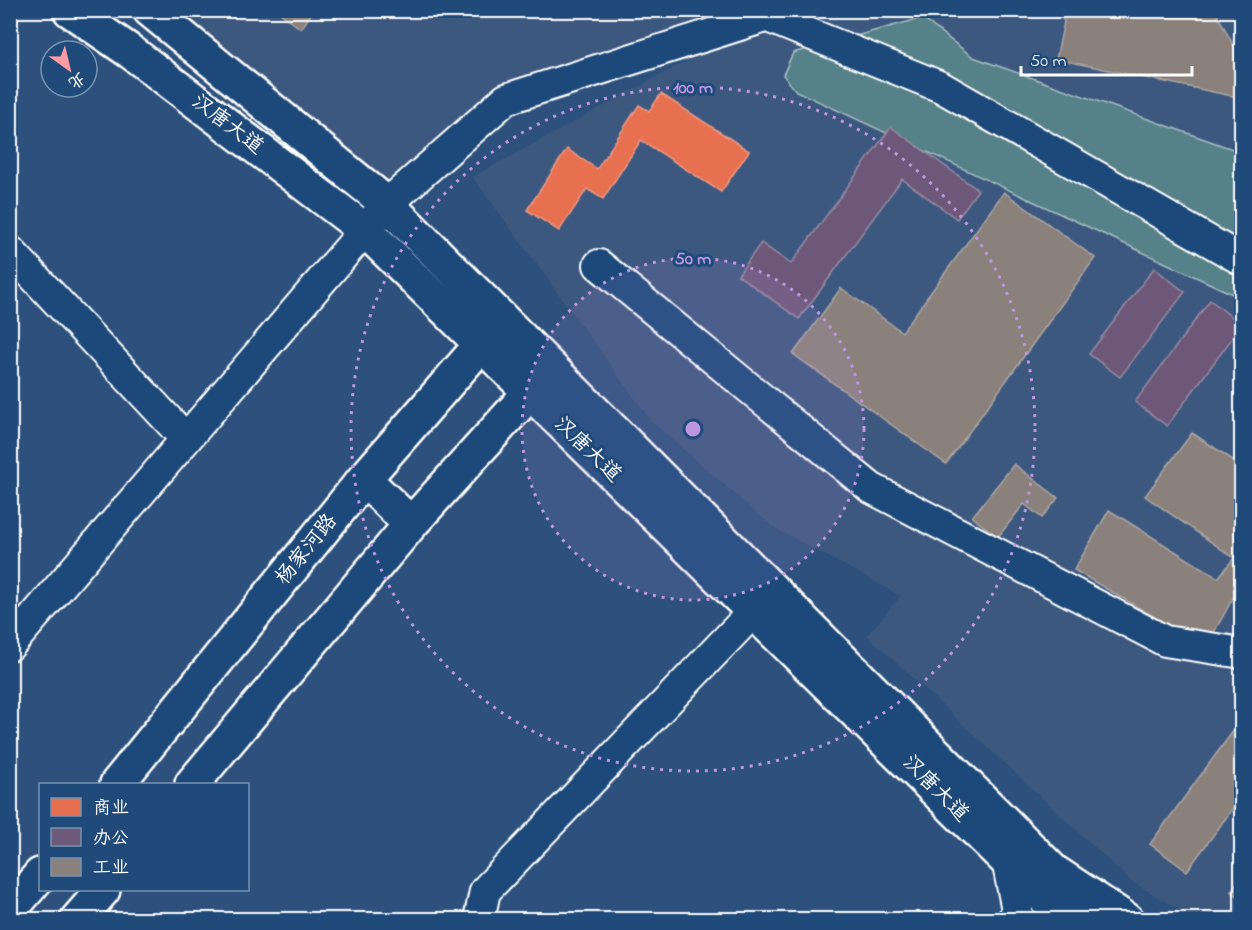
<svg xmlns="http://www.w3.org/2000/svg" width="1252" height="930" viewBox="0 0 1252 930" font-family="'Indie Flower','LXGW WenKai TC',sans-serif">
<rect width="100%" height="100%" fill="#2d517c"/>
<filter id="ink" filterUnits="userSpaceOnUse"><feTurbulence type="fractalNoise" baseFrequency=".0167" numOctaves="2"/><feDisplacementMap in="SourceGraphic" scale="12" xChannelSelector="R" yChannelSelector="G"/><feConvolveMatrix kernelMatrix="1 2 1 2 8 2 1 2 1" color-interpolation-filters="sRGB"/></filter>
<g filter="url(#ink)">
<path fill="#3e597f" d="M 150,11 L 1241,11 L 1241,919 L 1195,919 L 1131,881 L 867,635 L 901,596 L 773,527 L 652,422 L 473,177 L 764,19 L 507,99 L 382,198 Z"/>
<path fill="#568188" stroke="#aac0c4" stroke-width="1.5" d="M 922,18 L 973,57 L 1241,152 L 1241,298 L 796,91 L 783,75 L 793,53 Z"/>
<path fill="#e76f51" stroke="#ee9a85" stroke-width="1.5" d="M 661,94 L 749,151 L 721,192 L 641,140 L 603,199 L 587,189 L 559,231 L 527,210 L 567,149 L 597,169 L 639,105 L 649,111 Z"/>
<path fill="#6d597a" stroke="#998ba2" stroke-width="1.5" d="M 891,127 L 978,190 L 957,219 L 902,179 L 799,319 L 738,275 L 761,243 L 791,264 Z
M 1154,268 L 1185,292 L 1120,377 L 1089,354 Z
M 1210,300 L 1242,325 L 1167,426 L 1135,402 Z"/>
<path fill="#8a817c" stroke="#ada7a3" stroke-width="1.5" d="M 276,10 L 314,10 L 301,29 Z
M 1059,10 L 1215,10 L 1242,62 L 1242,98 L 1056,59 L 1064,22 Z
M 1004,192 L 1095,258 L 946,464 L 793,354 L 841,288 L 902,332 Z
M 1192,433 L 1242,466 L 1242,592 L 1238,589 L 1206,647 L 1074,570 L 1109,510 L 1218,578 L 1234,558 L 1145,496 Z
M 1014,464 L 1058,498 L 1042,518 L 1024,504 L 998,537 L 972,517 Z
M 1242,719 L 1242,796 L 1187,871 L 1150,844 Z
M 1242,875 L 1242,899 L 1231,891 Z"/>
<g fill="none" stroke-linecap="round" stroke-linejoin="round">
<g stroke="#fff" stroke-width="34">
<path id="minor" d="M 768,17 L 941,87 L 1242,260
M 10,251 L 186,439
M 599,265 L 871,488 L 1165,641 L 1242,653
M 10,645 L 387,204 L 506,99 L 787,10
M 1007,860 L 1017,910 L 1013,920
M 479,920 L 485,891 L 754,611"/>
</g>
<g stroke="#fff" stroke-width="38">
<path id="major" d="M 70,10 L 131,52 L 365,230 L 1046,899 L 1078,920
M 150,10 L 387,204 L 1053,871 L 1127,920
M 364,479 L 411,524
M 117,784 L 364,479 L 493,331
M 192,784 L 411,524 L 544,377
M 10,910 L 40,875
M 77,920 L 103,890"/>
</g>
<use href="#minor" stroke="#1f4a7a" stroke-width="30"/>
<use href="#major" stroke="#1f4a7a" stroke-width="33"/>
</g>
</g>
<circle cx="693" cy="429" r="171" fill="#bd96df" fill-opacity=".12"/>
<g fill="none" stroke="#bd96df" stroke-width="3" stroke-dasharray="3 6">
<circle cx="693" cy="429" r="171"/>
<circle cx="693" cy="429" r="342"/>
</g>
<g text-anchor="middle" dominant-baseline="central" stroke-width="6" stroke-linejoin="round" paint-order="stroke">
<g font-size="21" fill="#fff" stroke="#1f4a7a">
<text transform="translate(227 125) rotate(37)">汉唐大道</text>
<text transform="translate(587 450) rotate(44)">汉唐大道</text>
<text transform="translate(307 550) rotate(-51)">杨家河路</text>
<text transform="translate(935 789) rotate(45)">汉唐大道</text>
</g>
</g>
<circle cx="693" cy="429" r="9" fill="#bd96df" stroke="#1f4a7a" stroke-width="3"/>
<g font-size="18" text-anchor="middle" font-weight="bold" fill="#bd96df" stroke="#1f4a7a" stroke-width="6" stroke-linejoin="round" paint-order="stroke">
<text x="693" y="93">100 m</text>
<text x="693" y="264">50 m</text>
</g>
<rect width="1252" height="930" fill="none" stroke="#1f4a7a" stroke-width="36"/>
<rect x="18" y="18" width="1216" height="894" fill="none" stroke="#fff" stroke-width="2" filter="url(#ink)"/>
<rect x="39" y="783" width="210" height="108" fill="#1f4a7a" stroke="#7992af" stroke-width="1.5"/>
<rect x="51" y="798" width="30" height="18" fill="#e76f51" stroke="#7992af" stroke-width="1.5"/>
<text x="93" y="813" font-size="18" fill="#ffffff">商业</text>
<rect x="51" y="828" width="30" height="18" fill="#6d597a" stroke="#7992af" stroke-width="1.5"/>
<text x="93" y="843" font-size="18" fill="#ffffff">办公</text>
<rect x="51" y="858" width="30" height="18" fill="#8a817c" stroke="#7992af" stroke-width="1.5"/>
<text x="93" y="873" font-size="18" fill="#ffffff">工业</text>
<g transform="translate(69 69) rotate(146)"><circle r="28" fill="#1f4a7a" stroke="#7992af" stroke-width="1.5"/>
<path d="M0-4.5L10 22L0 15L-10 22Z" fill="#ff9aa2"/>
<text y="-9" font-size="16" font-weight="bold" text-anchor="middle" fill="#ffffff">北</text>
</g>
<path d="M1021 66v9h171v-9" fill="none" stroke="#ffffff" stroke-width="3"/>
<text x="1030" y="66" font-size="18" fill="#ffffff" stroke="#1f4a7a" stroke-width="4.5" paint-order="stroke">50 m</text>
</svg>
